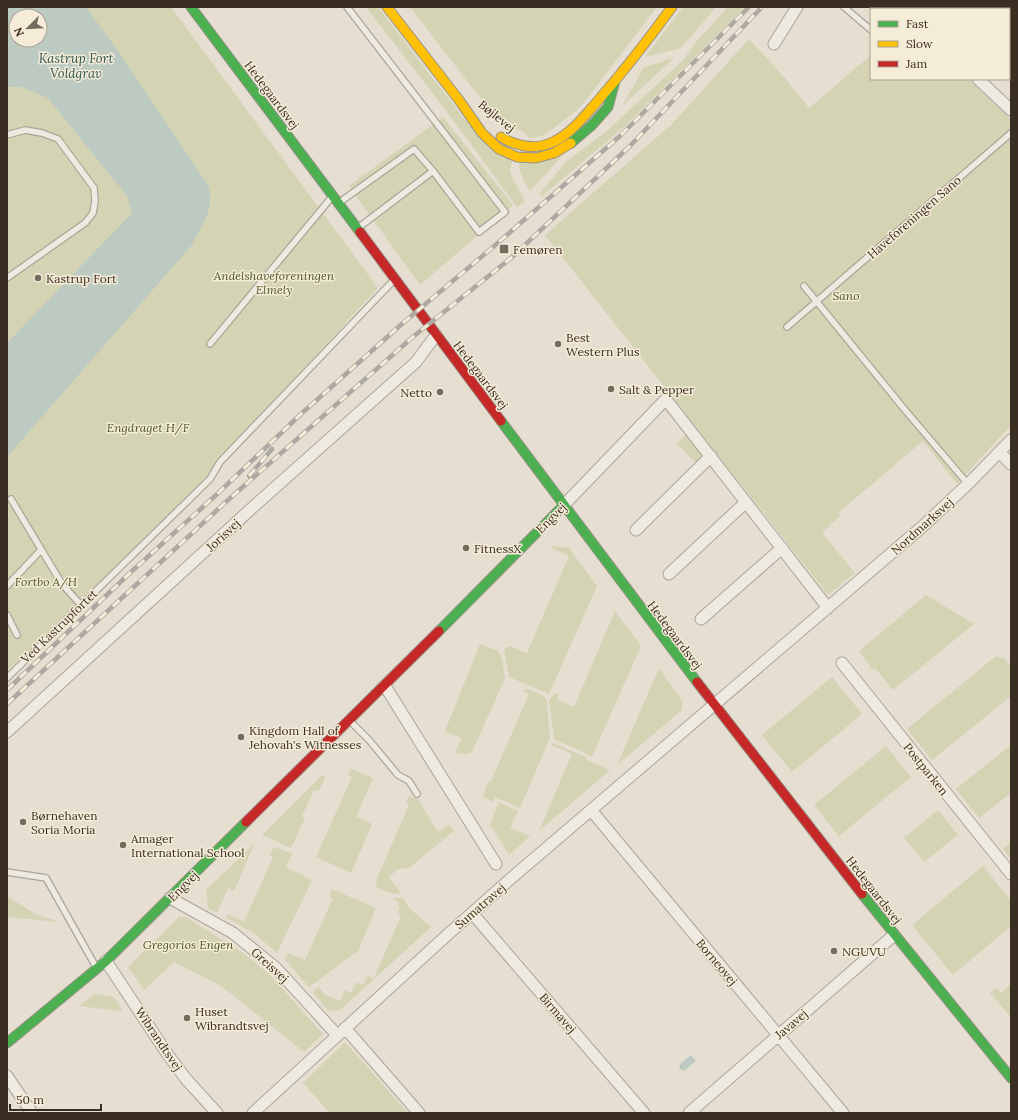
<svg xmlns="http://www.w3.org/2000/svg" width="1018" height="1120" viewBox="0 0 1018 1120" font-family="Lora,serif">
<rect width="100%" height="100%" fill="#e5ded1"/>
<path fill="#d4d4b4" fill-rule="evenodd" d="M 7,7 L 171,7 L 378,288 L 225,454 L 221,470 L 7,671 ZM 16,16 L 40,16 L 40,40 L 16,40 Z
M 366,7 L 378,7 L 465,120 L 512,161 L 510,171 L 514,181 L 525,201 L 517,207 L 444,108 Z
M 410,7 L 657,7 L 590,95 L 576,111 L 546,134 L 538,137 L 529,138 L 523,131 L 514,128 L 498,115 L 481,99 Z
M 683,7 L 716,7 L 681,48 L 645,57 Z
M 728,7 L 745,7 L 623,128 L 542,196 L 539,194 L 567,161 L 608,130 L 682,61 L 697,41 Z
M 749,39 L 784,77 L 809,108 L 871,55 L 871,79 L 968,79 L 1011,119 L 1011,425 L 957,484 L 923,441 L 838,513 L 840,516 L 822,533 L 855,573 L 828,595 L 545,235 L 672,124 Z
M 675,57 L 621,107 L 636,82 L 643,68 Z
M 443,117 L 513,205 L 420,285 L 349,186 Z
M 566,152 L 530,191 C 523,181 520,174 519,162 Z
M 686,434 L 703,458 L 697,464 L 677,444 Z
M 552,546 L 569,548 L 597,586 L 549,694 L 509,677 L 504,649 L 510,646 L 527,653 L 569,556 L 552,548 Z
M 926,595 L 974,624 L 893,690 L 875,668 L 872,669 L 859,651 Z
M 615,611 L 641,646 L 592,756 L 554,739 L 549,701 L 555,693 L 558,695 L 557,699 L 574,707 Z
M 480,644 L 498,651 L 502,659 L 505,678 L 472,752 L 468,754 L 455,753 L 461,738 L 445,731 Z
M 996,656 L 1005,659 L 1011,668 L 1011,696 L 932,760 L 907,729 Z
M 659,668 L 682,701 L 682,710 L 617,765 Z
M 832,677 L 862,714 L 792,772 L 762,735 Z
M 525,688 L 544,696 L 547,701 L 550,738 L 520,808 L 495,797 L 493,802 L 483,797 L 488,782 L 490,783 L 529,694 L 524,691 Z
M 553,743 L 586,757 L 587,760 L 610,770 L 539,831 L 572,754 L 551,745 Z
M 1011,745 L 1011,793 L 979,818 L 956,789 Z
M 886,746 L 911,777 L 839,836 L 814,805 Z
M 351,769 L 373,778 L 356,817 L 372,824 L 351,873 L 316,857 L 352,777 L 348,775 Z
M 322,775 L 325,778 L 319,791 L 314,790 L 302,816 L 305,818 L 291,848 L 262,835 Z
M 409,796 L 418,799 L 438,832 L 450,825 L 454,831 L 409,868 L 398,869 L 389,877 L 401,894 L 390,893 L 376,887 L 377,884 L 375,883 L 409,805 L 406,803 Z
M 499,802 L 518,811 L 510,828 L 530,836 L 509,855 L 490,824 Z
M 938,810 L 958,835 L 924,862 L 904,838 Z
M 1011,842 L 1011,859 L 1003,849 Z
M 255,843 L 234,891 L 228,888 L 217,913 L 208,908 L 206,890 Z
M 276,847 L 292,854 L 286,867 L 312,880 L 277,953 L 255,934 L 227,918 L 228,914 L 244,922 L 273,857 L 270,855 L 273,848 L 275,849 Z
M 983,866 L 1011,901 L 1011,926 L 953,975 L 912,925 Z
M 332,889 L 376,908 L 358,951 L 309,987 L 285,960 L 288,953 L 305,960 L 333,898 L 329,896 Z
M 7,897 L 10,898 L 35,914 L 60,922 L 7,917 Z
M 391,898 L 403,898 L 409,908 L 431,927 L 340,1010 L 328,1011 L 313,992 L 318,987 L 326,995 L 340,1001 L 345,990 L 351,993 L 356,982 L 363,985 L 368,976 L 374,978 L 401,916 L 398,914 L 400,907 L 398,906 L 399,902 Z
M 179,917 L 185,917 L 242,952 L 270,975 L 323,1034 L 304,1052 L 220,985 L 174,962 L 144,990 L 128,967 Z
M 1011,984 L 1011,1017 L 990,993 L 997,988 L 1001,993 Z
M 94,994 L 114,997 L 122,1010 L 120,1011 L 79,1006 Z
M 345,1042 L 408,1113 L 330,1113 L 303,1083 Z"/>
<path fill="#bccac1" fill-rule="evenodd" d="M 7,7 L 86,7 L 118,51 L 209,187 C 214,211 202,226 191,246 L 7,457 L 7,343 L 132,213 L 127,196 L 48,98 L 21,87 L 7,87 ZM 16,16 L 40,16 L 40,40 L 16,40 Z
M 691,1055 L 696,1061 L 684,1071 L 682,1069 L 681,1070 L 679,1068 L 680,1066 L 679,1065 Z"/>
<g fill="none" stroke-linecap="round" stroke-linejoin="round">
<g stroke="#aba499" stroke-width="8">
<path id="lane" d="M 347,7 L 505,212 L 479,232 L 433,171
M 844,7 L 871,30
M 7,135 L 25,130 L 42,133 L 58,139 L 94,188 L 95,201 L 93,213 L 85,223 L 7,278
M 340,202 L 414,149 L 433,171 L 358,228
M 804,286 L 905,410 L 968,484
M 787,327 L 1011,133
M 210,344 L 331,198
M 11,499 L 62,584 L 81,605
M 7,586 L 41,550
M 7,615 L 17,635
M 7,678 L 210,479 L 220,462 L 394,280
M 350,721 L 369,740 L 398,775 L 409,781 L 417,794
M 7,872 L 46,878 L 96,967"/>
</g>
<g stroke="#aba499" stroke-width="13">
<path id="street" d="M 902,7 L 904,9
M 1009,42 L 1011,40
M 774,44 L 797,7
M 978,79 L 1011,110
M 1000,453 L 1011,464
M 564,505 L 665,400 L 668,402 L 828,608
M 636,530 L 711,456
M 669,574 L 746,502
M 701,619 L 782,548
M 842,663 L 1011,874
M 385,686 L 496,864
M 7,732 L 252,508 L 416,362 L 436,335
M 591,810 L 843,1113
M 170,898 L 233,933 L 276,968 L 337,1035
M 472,913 L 644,1113
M 106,961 L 166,1052 L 186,1079 L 217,1113
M 345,1028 L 419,1113
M 7,1076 L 32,1113
M 253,1113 L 446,936 L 508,881 L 922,527 L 968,484 L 1011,440
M 689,1113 L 894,935"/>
</g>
<g stroke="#9a938a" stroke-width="11">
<path id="fast" d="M 191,7 L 360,232
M 571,143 L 592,125 L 608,107 L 615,81
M 501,421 L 697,682
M 439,631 L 564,505
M 862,894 L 1011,1078
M 7,1043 L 106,961 L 246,822"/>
</g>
<g stroke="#9a938a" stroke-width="11">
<path id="slow" d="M 387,7 L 459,100 L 482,133 L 499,149 L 517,157 L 536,158 L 554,153 L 571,143
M 501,137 C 514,145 533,150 548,144 C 567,138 583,118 596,103 C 623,72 648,40 672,7"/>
</g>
<g stroke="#9a938a" stroke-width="11">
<path id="jam" d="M 360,232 L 501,421
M 697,682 L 862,894
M 246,822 L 439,631"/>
</g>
<use href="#lane" stroke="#eeeae2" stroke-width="5.5"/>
<use href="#street" stroke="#eeeae2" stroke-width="11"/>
<use href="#fast" stroke="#4caf50" stroke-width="9"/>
<use href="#slow" stroke="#ffc107" stroke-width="9"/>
<use href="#jam" stroke="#c62828" stroke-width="9"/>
<g stroke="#ada8a2" stroke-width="4.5">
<path id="rail" d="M 249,476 L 272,449
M 7,690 L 131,572 L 215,496 L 301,414 L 403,323 L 499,242 L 620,136 L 749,7
M 7,704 L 228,500 L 414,336 L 511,258 L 630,146 L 762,7"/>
</g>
<use href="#rail" stroke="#f5ecd8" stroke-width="3" stroke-dasharray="9" stroke-linecap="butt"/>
</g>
<g fill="#766b5f" stroke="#f5ecd8" stroke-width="1.5">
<rect x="499" y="244" width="10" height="10" rx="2"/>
<circle cx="38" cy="278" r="4"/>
<circle cx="558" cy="344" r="4"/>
<circle cx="611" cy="389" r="4"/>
<circle cx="440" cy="392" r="4"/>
<circle cx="466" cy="548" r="4"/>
<circle cx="241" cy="737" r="4"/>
<circle cx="23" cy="822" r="4"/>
<circle cx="123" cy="845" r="4"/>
<circle cx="834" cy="951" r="4"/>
<circle cx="187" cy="1018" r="4"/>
</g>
<g text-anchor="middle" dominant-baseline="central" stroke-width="3" stroke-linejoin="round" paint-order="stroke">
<g font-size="12" fill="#3a2d21" stroke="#f5ecd8">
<text transform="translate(272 95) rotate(53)">Hedegaardsvej</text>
<text transform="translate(497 116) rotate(39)">Bøjlevej</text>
<text transform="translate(914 217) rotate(-41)">Haveforeningen Sano</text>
<text transform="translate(481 375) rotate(53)">Hedegaardsvej</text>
<text transform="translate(551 518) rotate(-45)">Engvej</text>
<text transform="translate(922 526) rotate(-42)">Nordmarksvej</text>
<text transform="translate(223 535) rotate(-43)">Jorisvej</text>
<text transform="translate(59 626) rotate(-44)">Ved Kastrupfortet</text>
<text transform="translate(675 635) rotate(53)">Hedegaardsvej</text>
<text transform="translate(926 769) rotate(51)">Postparken</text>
<text transform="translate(183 886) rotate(-45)">Engvej</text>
<text transform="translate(874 890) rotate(52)">Hedegaardsvej</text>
<text transform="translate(480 906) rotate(-41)">Sumatravej</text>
<text transform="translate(717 962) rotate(50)">Borneovej</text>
<text transform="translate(270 965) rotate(42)">Greisvej</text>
<text transform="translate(558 1013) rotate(49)">Birmavej</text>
<text transform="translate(791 1024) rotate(-41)">Javavej</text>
<text transform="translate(159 1039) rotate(56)">Wibrandtsvej</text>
</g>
<g font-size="12" fill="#3a2d21" stroke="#f5ecd8" text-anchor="start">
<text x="513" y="249">Femøren</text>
<text x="46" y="278">Kastrup Fort</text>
<text x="566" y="337">Best<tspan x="566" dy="14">Western Plus</tspan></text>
<text x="619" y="389">Salt &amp; Pepper</text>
<text x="432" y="392" text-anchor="end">Netto</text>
<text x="474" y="548">FitnessX</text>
<text x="249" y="730">Kingdom Hall of<tspan x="249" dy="14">Jehovah's Witnesses</tspan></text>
<text x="31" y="815">Børnehaven<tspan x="31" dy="14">Soria Moria</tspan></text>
<text x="131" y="838">Amager<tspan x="131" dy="14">International School</tspan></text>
<text x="842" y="951">NGUVU</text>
<text x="195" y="1011">Huset<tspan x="195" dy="14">Wibrandtsvej</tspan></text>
</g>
<g font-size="12" font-style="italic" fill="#4b5629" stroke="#f5ecd8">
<text x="274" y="275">Andelshaveforeningen<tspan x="274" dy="14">Elmely</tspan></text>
<text x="846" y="295">Sano</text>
<text x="148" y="427">Engdraget H/F</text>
<text x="46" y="581">Fortbo A/H</text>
<text x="188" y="944">Gregorios Engen</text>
</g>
<g font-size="13" font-style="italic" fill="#315956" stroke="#f5ecd8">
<text x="76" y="58">Kastrup Fort<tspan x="76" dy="15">Voldgrav</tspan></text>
</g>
</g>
<rect width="1018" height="1120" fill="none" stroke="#3a2d21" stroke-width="16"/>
<rect x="870" y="8" width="140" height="72" fill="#f5ecd8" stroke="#aaa08f"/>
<rect x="878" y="21" width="20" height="6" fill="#4caf50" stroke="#aaa08f"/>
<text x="906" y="28" font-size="12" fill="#3a2d21">Fast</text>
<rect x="878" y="41" width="20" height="6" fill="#ffc107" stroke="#aaa08f"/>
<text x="906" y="48" font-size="12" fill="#3a2d21">Slow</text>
<rect x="878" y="61" width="20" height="6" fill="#c62828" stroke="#aaa08f"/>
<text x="906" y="68" font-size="12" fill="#3a2d21">Jam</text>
<g transform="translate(28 28) rotate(246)"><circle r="19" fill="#f5ecd8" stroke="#aaa08f"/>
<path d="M0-3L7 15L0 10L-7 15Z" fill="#766b5f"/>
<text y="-6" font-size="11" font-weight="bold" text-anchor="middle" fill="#3a2d21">N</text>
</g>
<path d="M10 1104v6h91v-6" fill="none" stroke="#3a2d21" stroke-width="2"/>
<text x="16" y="1104" font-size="12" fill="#3a2d21" stroke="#f5ecd8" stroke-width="3" paint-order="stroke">50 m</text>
</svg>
